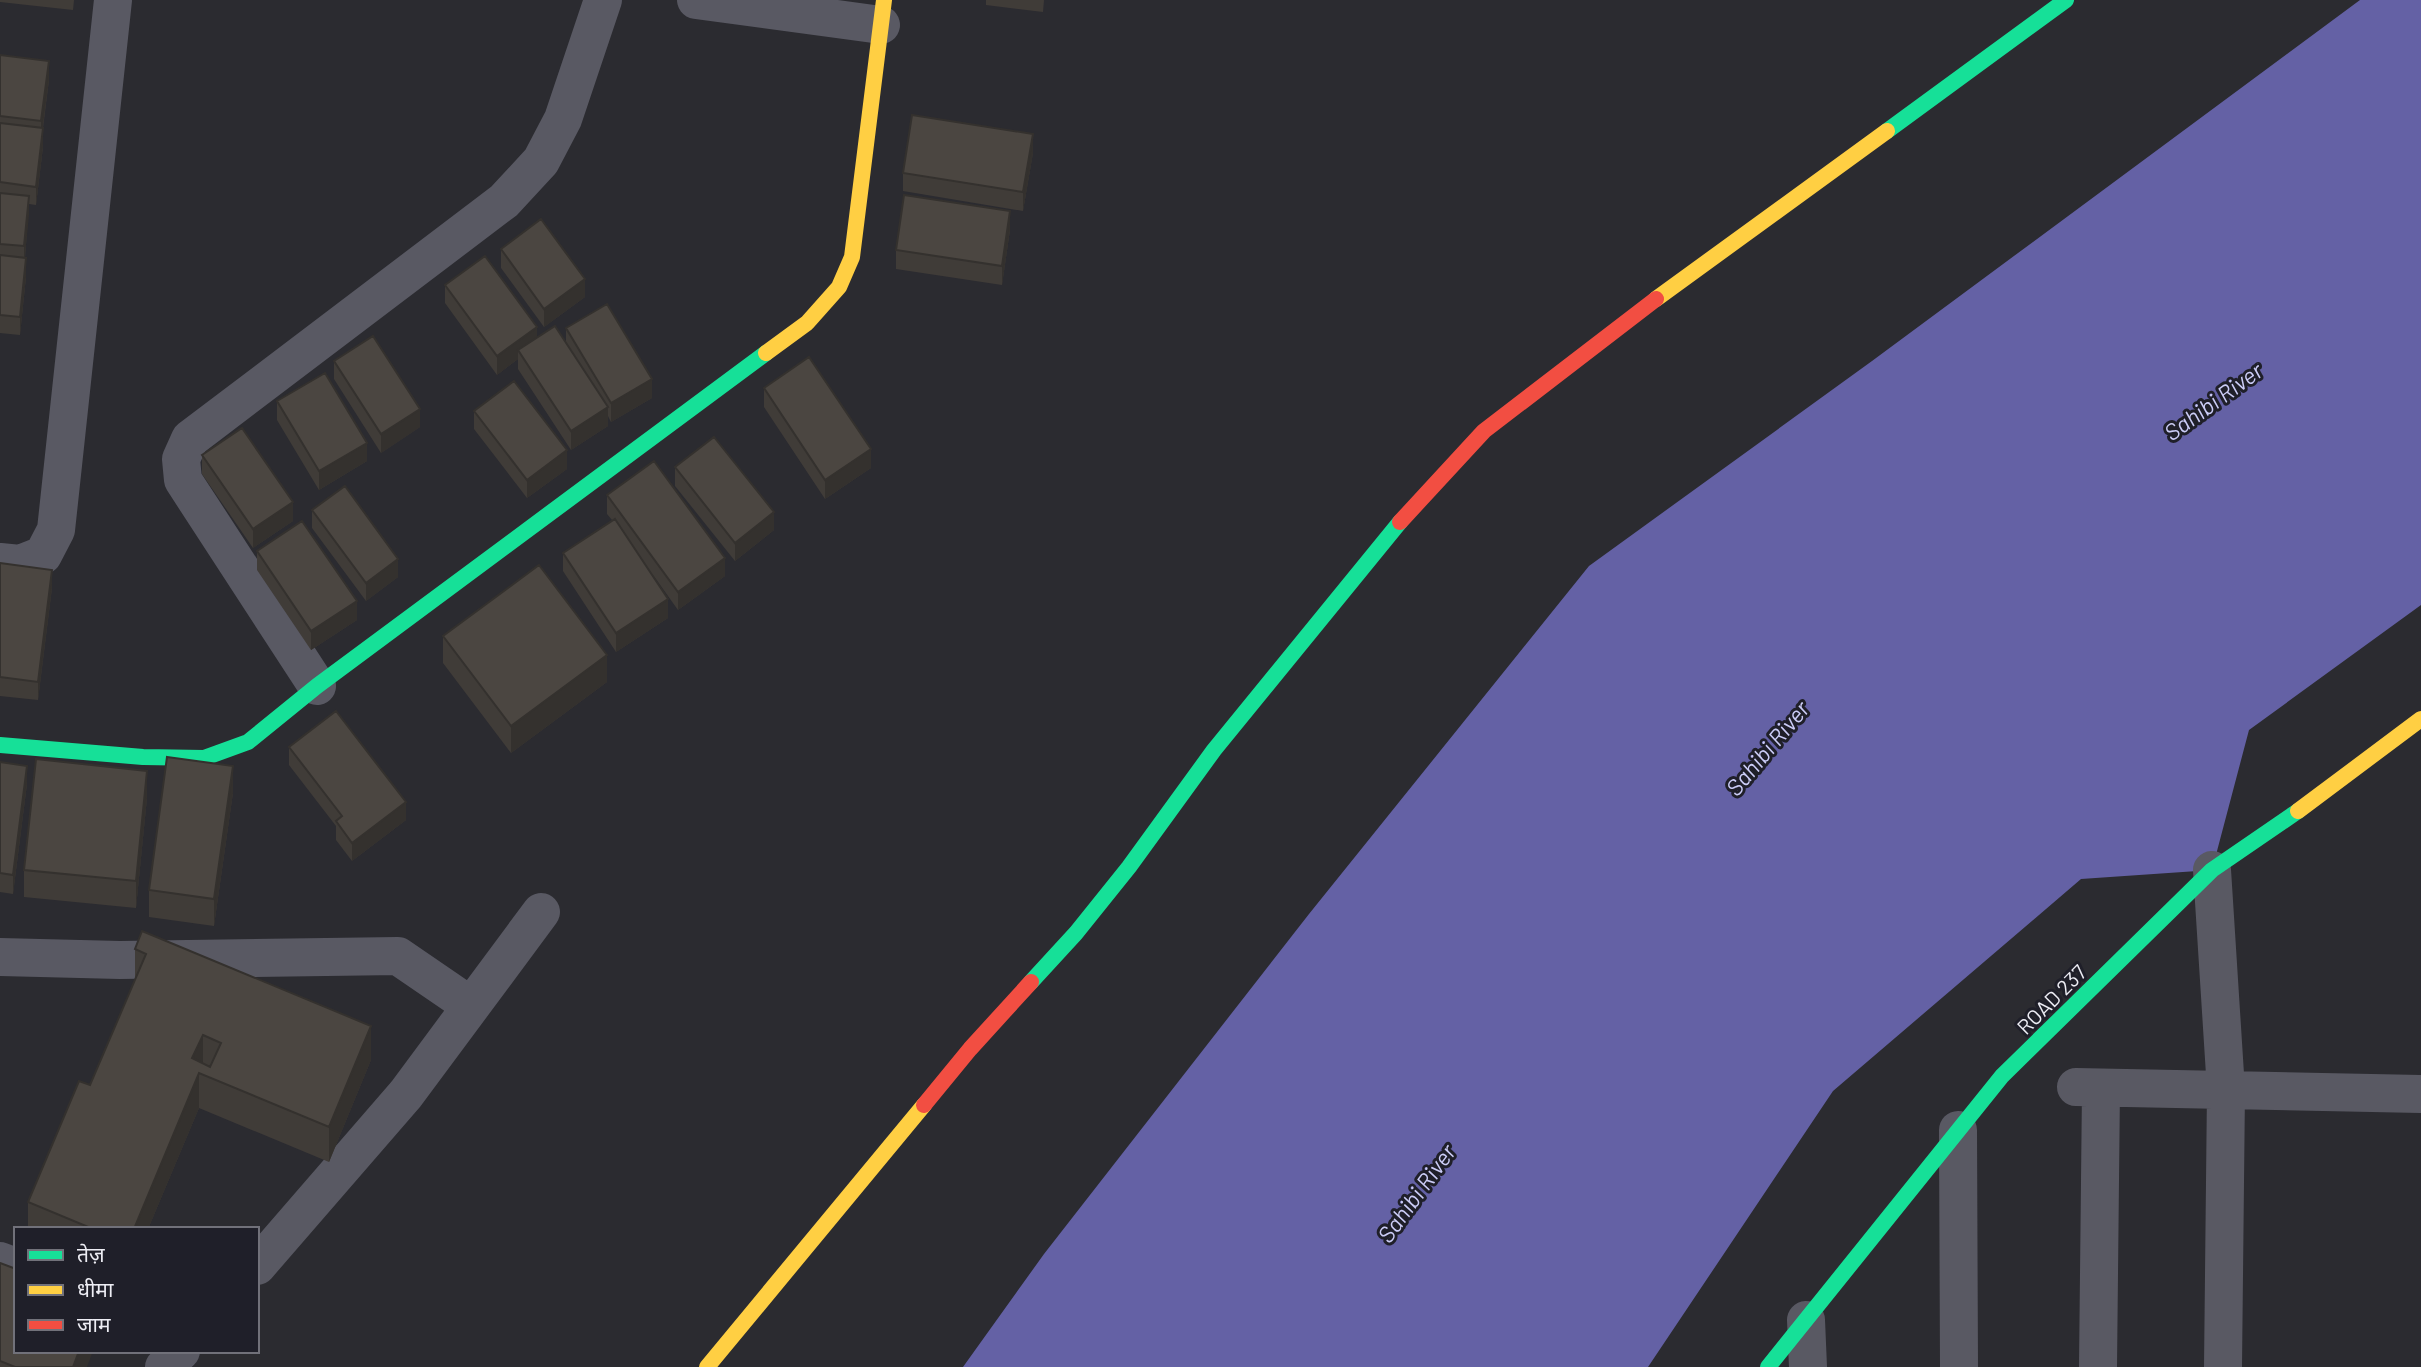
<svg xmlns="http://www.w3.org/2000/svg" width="2421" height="1367" viewBox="0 0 2421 1367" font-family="Barlow,'Noto Sans Devanagari',sans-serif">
<rect width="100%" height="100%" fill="#2b2b30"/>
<path fill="#6461a5" d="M 2360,0 L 2421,0 L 2421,605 L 2249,730 L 2212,870 L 2081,879 L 1833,1091 L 1648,1367 L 963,1367 L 1044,1254 L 1309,914 L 1589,566 L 1872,361 Z"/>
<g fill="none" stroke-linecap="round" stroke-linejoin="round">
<path stroke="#595963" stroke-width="38" d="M 696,0 L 881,25
M 0,562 L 20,564 L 43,555 L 56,530 L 113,0
M 317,686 L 183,480 L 181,459 L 190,439 L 504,201 L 541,161 L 563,119 L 603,0
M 2212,870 L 2226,1090 L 2223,1367
M 0,957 L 120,960 L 398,956 L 471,1006
M 2076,1087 L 2421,1094
M 1958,1130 L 1959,1367
M 0,1261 L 16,1267
M 257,1266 L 406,1094 L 541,912
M 1806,1320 L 1808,1367
M 164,1367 L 181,1351
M 2098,1367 L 2101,1088"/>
<path stroke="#16e098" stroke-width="16" d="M 1887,131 L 2066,0
M 0,745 L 143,757 L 204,758 L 248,742 L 317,686 L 766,353
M 1031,982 L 1076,933 L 1129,867 L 1214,750 L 1400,522
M 1768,1367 L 2002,1076 L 2212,870 L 2298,811"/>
<path stroke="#ffcf43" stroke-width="16" d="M 1656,299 L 1887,131
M 766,353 L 807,323 L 839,287 L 852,257 L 884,0
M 2298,811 L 2421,719
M 707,1367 L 924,1105"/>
<path stroke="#f24e42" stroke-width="16" d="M 1400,522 L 1484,431 L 1656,299
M 924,1105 L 970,1049 L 1031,982"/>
</g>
<path fill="#403c38" d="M 0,0 L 74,0 L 73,10 L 0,2 Z
M 986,0 L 1044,0 L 1043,12 L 986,5 Z
M 0,55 L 49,80 L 43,128 L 43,147 L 36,205 L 29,204 L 25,258 L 26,277 L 20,335 L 0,333 Z
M 1033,153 L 1023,211 L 903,191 L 903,173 Z
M 1010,230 L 1002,285 L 896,269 L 896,250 Z
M 501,249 L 585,297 L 544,327 L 501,268 Z
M 445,285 L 537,338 L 566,342 L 566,328 L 652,398 L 611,422 L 608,416 L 608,426 L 571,450 L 518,369 L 518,359 L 497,375 L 445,303 Z
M 334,361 L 420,427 L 381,453 L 334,379 Z
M 764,388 L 871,468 L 825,499 L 764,407 Z
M 277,401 L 367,461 L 319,490 L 277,420 Z
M 474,411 L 567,469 L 527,498 L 474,429 Z
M 202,455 L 293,521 L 253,548 L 202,474 Z
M 675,467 L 774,530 L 735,561 L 675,486 Z
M 607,495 L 725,576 L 678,610 L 653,575 L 668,618 L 616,652 L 563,571 L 563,553 L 612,520 L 607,514 Z
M 312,510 L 398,577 L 366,601 L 312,528 Z
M 257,551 L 357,620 L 311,650 L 257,570 Z
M 0,563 L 52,588 L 38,700 L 0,696 Z
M 443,636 L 607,682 L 511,753 L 443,663 Z
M 289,747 L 406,820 L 352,861 L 336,840 L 336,826 L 289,765 Z
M 0,762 L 27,784 L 13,894 L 0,892 Z
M 233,793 L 214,926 L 149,917 L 149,890 Z
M 147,798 L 136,908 L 24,897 L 24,870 Z
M 135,949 L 371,1060 L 329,1162 L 199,1108 L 148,1229 L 28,1229 L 28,1202 L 90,1085 L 135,980 Z
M 0,1263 L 87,1367 L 0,1367 Z"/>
<path fill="#34312e" d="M 49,61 L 49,80 L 41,140 L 41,121 Z
M 43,128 L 43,147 L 36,205 L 36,187 Z
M 1033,134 L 1033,153 L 1023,211 L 1023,192 Z
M 29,196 L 29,215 L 24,265 L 24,246 Z
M 1010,211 L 1010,230 L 1002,285 L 1002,266 Z
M 26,258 L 26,277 L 20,335 L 20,317 Z
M 585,279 L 585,297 L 544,327 L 544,309 Z
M 537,327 L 537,346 L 518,350 L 518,359 L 497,375 L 497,356 Z
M 652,379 L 652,398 L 611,422 L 611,403 Z
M 608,407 L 608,426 L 571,450 L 571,431 Z
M 420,409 L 420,427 L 381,453 L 381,434 Z
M 367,443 L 367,461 L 319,490 L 319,471 Z
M 871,449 L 871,468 L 825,499 L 825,480 Z
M 567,450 L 567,469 L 527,498 L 527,480 Z
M 293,502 L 293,521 L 253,548 L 253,529 Z
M 774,512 L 774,530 L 735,561 L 735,543 Z
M 725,558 L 725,576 L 678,610 L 678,592 Z
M 398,559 L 398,577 L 366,601 L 366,583 Z
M 52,570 L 52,588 L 38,700 L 38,682 Z
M 668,599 L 668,618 L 616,652 L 616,633 Z
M 357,601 L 357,620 L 311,650 L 311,631 Z
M 607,655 L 607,682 L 511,753 L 511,726 Z
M 27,766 L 27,784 L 13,894 L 13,875 Z
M 233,766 L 233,793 L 214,926 L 214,899 Z
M 147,771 L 147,798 L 136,908 L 136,881 Z
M 406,802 L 406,820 L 352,861 L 352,843 Z
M 371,1026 L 371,1060 L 329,1162 L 329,1127 Z
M 203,1035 L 203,1069 L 199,1073 L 199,1108 L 148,1229 L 134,1229 L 192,1058 Z
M 79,1351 L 93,1351 L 87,1367 L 73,1367 Z"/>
<path fill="#4b4641" stroke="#34312e" stroke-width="2" fill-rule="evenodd" d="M 0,55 L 49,61 L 41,121 L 0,116 Z
M 912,115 L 1033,134 L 1023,192 L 903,173 Z
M 0,123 L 43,128 L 36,187 L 0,182 Z
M 0,193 L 29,196 L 24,246 L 0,244 Z
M 904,195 L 1010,211 L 1002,266 L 896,250 Z
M 541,219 L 585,279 L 544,309 L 501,249 Z
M 0,255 L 26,258 L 20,317 L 0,315 Z
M 485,256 L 537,327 L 497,356 L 445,285 Z
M 607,304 L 652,379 L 611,403 L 566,328 Z
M 555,326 L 608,407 L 571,431 L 518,350 Z
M 373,336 L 420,409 L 381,434 L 334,361 Z
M 809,357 L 871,449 L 825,480 L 764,388 Z
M 325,373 L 367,443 L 319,471 L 277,401 Z
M 514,381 L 567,450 L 527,480 L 474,411 Z
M 242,428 L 293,502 L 253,529 L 202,455 Z
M 714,437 L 774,512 L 735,543 L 675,467 Z
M 654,461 L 725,558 L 678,592 L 607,495 Z
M 345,486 L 398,559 L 366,583 L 312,510 Z
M 615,519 L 668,599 L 616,633 L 563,553 Z
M 302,521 L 357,601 L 311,631 L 257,551 Z
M 0,563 L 52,570 L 38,682 L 0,677 Z
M 539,565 L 607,655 L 511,726 L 443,636 Z
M 336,711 L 406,802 L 352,843 L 336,821 L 342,816 L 289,747 Z
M 167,757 L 233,766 L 214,899 L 149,890 Z
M 36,759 L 147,771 L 136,881 L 24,870 Z
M 0,762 L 27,766 L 13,875 L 0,873 Z
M 142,931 L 371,1026 L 329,1127 L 199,1073 L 134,1229 L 93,1229 L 28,1202 L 79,1081 L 90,1085 L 146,954 L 135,949 ZM 203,1035 L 221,1043 L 210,1067 L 192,1058 Z
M 0,1263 L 16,1269 L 16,1351 L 79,1351 L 73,1367 L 15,1367 L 0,1361 Z"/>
<g text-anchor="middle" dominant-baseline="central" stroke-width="6" stroke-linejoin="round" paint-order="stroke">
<g font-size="21" fill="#ededf4" stroke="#1f1f29">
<text transform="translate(2051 999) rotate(-45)">ROAD 237</text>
</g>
<g font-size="23" font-style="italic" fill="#cbccf6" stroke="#1f1f29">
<text transform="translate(2213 401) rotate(-36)">Sahibi River</text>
<text transform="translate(1767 748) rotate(-50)">Sahibi River</text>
<text transform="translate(1416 1193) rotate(-54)">Sahibi River</text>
</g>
</g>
<rect x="14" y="1227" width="245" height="126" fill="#1f1f29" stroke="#71717a" stroke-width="2"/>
<rect x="28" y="1250" width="35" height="10" fill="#16e098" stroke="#71717a" stroke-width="2"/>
<text x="77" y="1262" font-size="21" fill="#ededf4">तेज़</text>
<rect x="28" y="1285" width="35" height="10" fill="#ffcf43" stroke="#71717a" stroke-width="2"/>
<text x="77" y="1297" font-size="21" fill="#ededf4">धीमा</text>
<rect x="28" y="1320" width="35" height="10" fill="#f24e42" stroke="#71717a" stroke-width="2"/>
<text x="77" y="1332" font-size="21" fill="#ededf4">जाम</text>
</svg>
